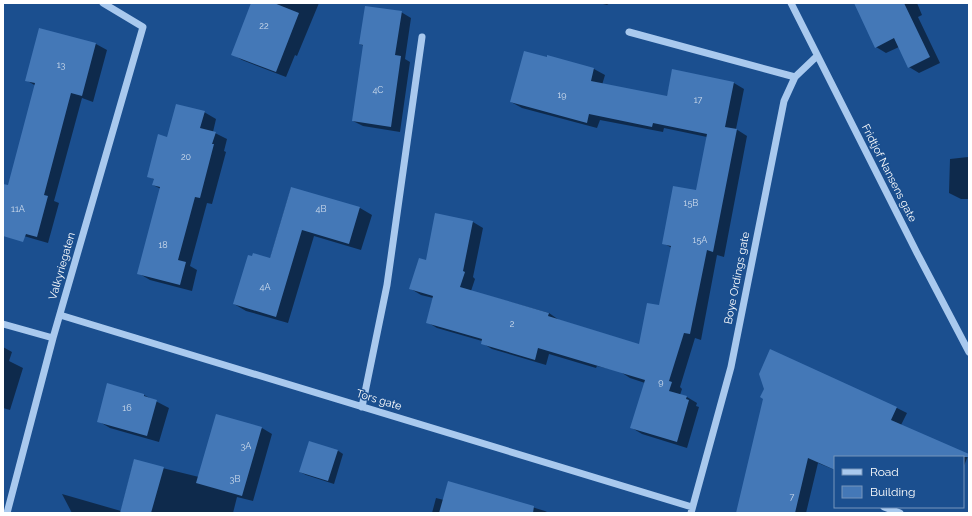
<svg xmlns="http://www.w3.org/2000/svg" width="972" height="516" viewBox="0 0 972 516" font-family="Raleway,sans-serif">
<rect width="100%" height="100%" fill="#1b4f8f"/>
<path fill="#0007" d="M 252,3 L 319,3 L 297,56 L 295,55 L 286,77 L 242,60 L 232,54 Z
M 599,3 L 610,3 L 607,5 Z
M 855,3 L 918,3 L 917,3 L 922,15 L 918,17 L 940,63 L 919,73 L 909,67 L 899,47 L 886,53 L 876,47 Z
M 401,12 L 411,18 L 405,59 L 410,62 L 400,132 L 363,126 L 353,121 L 364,46 L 360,44 Z
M 40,29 L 96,44 L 107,50 L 93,102 L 82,98 L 54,201 L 59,203 L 48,243 L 3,230 L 3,189 L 9,187 L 36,86 L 26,80 Z
M 548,57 L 594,69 L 605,75 L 602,85 L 667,97 L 673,70 L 734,83 L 744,89 L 736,129 L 747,136 L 724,257 L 717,255 L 701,340 L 695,338 L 680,387 L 682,389 L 680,395 L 687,397 L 697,403 L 696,406 L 699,407 L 687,448 L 642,434 L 632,428 L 645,383 L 630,378 L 619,371 L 597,366 L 596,368 L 549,354 L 546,365 L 492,349 L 482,343 L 482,341 L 437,328 L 427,322 L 433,298 L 421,295 L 411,289 L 426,261 L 473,222 L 483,228 L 473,277 L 475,279 L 471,291 L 549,313 L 559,320 L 640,345 L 660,306 L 672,248 L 663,243 L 697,192 L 707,137 L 664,128 L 663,132 L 600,120 L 597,128 L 522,108 L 511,102 L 547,58 Z
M 204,112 L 216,119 L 213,132 L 227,139 L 224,151 L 226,152 L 212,204 L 207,203 L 190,266 L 197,270 L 192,291 L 150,280 L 138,273 L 161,189 L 153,185 L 155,180 L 148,176 L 168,138 Z
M 968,154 L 969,154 L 969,199 L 961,199 L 949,193 L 950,159 L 968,157 Z
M 291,188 L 360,208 L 372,215 L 361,250 L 314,236 L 288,323 L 246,311 L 234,304 L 270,259 Z
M 3,347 L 12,352 L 9,361 L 23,368 L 10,410 L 3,408 Z
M 108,384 L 144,395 L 169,408 L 159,442 L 110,428 L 98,421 Z
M 765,399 L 897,408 L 907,413 L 901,425 L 968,456 L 963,468 L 963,457 L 835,457 L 835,470 L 818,463 L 806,513 L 737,513 Z
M 262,428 L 272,434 L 253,501 L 237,497 L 233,513 L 72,513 L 62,494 L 121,511 L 134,461 L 199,477 Z
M 337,450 L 343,454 L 334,484 L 306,475 L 300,472 Z
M 449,482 L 545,511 L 549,513 L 432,513 L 436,498 L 444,500 Z"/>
<path fill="#4478b7" d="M 251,3 L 274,3 L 299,13 L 276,72 L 231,55 Z
M 854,3 L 904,3 L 930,57 L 908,68 L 894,38 L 875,48 Z
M 365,6 L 402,11 L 395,55 L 401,56 L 391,127 L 352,121 L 363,45 L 359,44 Z
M 39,28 L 96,43 L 82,96 L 71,93 L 44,195 L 48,196 L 37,237 L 26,234 L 23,242 L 3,236 L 3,184 L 8,185 L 35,83 L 25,81 Z
M 524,51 L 547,57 L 547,55 L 594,68 L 591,81 L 667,96 L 672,69 L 734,82 L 725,127 L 737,129 L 713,252 L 707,250 L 690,334 L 684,333 L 669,381 L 672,382 L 669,391 L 687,396 L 686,399 L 689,400 L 677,442 L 630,428 L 645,380 L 538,348 L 535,360 L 481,344 L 482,339 L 426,323 L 433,296 L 409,289 L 419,258 L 426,260 L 435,213 L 473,221 L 463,271 L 465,272 L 460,287 L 549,313 L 548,316 L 639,344 L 647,303 L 659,305 L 671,246 L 662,244 L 673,186 L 696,190 L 707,134 L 653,123 L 652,127 L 589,114 L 587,123 L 510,102 Z
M 176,104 L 205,111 L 200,128 L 216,132 L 212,144 L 214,144 L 200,198 L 195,197 L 178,260 L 186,262 L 180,285 L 137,274 L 160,187 L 152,185 L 154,179 L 147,177 L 158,134 L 167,137 Z
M 291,187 L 360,207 L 349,244 L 302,230 L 276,317 L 233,304 L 248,255 L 252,256 L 253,253 L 270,258 Z
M 770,349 L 897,407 L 891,420 L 969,454 L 969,457 L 835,457 L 835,470 L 808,458 L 795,513 L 736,513 L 763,399 L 760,397 L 764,389 L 759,374 Z
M 107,383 L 144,394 L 144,396 L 157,400 L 147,436 L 97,422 Z
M 216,414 L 262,427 L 242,496 L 196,483 Z
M 309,441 L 338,450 L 328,481 L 299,472 Z
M 134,459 L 164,467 L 151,513 L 120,513 Z
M 448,481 L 534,506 L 533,513 L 439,513 Z"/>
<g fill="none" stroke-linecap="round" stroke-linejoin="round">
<path stroke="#a9c9ee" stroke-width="7" d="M 791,3 L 917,253 L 969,352
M 629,32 L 795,77
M 60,315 L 692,507
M 3,324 L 53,338
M 362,407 L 387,285 L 422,37
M 884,507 L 900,513
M 7,513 L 53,338 L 143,27 L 103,3
M 691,513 L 731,367 L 784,101 L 795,77 L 817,56"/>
</g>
<g text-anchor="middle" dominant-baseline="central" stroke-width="3" stroke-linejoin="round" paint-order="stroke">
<g font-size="9" fill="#d0dded">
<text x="264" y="26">22</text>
<text x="61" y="65">13</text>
<text x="378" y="90">4C</text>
<text x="562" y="95">19</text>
<text x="698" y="100">17</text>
<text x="186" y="157">20</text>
<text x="691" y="203">15B</text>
<text x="18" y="209">11A</text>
<text x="321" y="209">4B</text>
<text x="700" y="240">15A</text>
<text x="163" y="245">18</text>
<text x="265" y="287">4A</text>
<text x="512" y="324">2</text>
<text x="661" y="382">9</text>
<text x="127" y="408">16</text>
<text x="246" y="446">3A</text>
<text x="235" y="479">3B</text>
<text x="792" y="497">7</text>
</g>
<g font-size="11" fill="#fff" stroke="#1b4f8f">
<text transform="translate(889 173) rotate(63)">Fridtjof Nansens gate</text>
<text transform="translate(62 266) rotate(-74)">Valkyriegaten</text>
<text transform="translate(737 278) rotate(-79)">Boye Ordings gate</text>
<text transform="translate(379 400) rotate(17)">Tors gate</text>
</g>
</g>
<rect width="972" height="516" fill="none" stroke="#ffffff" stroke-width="8"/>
<rect x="834" y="456" width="130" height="52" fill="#1b4f8f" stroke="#7695bc"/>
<rect x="842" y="469" width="20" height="6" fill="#a9c9ee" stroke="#7695bc"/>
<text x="870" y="476" font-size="12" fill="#ffffff">Road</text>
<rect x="842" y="486" width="20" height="12" fill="#4478b7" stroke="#7695bc"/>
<text x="870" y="496" font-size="12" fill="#ffffff">Building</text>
</svg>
